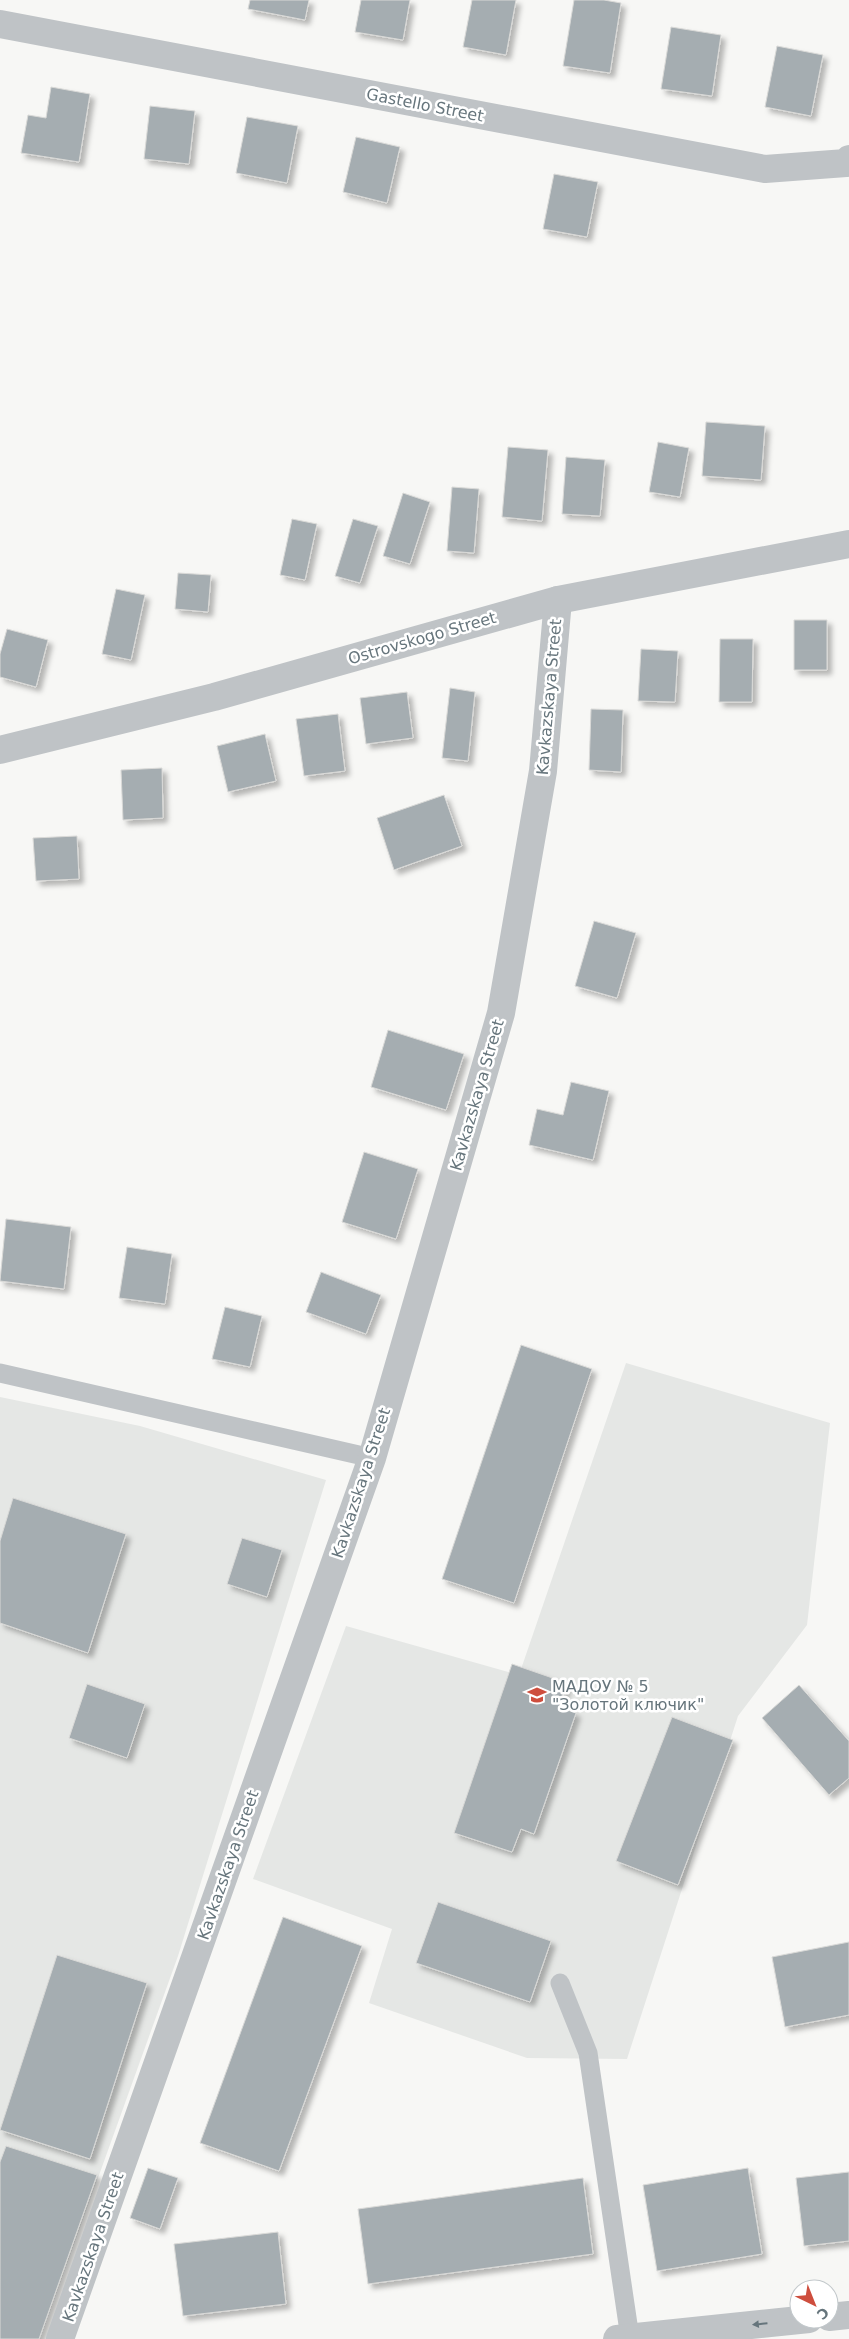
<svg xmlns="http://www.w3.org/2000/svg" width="849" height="2339" viewBox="0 0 849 2339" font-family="'DejaVu Sans',sans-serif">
<defs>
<filter id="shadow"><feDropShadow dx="4.5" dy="4.5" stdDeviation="2.5" flood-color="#0004"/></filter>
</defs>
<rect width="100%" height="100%" fill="#f7f7f5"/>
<path fill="#e5e7e5" d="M 626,1363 L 830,1423 L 807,1625 L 738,1716 L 627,2059 L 527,2058 L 369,2003 L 392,1929 L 253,1879 L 346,1626 L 519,1675 Z
M 0,1397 L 140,1426 L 326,1480 L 178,1956 L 40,2339 L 0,2339 Z"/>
<path fill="#a5adb1" stroke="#d9d9d7" filter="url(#shadow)" d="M 250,0 L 309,0 L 305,20 L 248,9 Z
M 361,0 L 410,0 L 403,40 L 355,32 Z
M 472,0 L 516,0 L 506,55 L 463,47 Z
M 574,0 L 604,0 L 621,3 L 610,73 L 563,66 Z
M 671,27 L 721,35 L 712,96 L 661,89 Z
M 777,46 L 823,55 L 811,116 L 765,107 Z
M 51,87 L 90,94 L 79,162 L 21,153 L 28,115 L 46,118 Z
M 150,106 L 195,111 L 189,164 L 144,159 Z
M 247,117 L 298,126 L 287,183 L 236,173 Z
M 356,137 L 400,147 L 387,203 L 343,192 Z
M 554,174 L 598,182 L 587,237 L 543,229 Z
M 706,422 L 765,426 L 761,480 L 702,476 Z
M 658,442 L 689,448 L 680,497 L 649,492 Z
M 508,447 L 548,450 L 542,521 L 502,517 Z
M 566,457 L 605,460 L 600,516 L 562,514 Z
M 452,487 L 479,489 L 474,553 L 447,551 Z
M 403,493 L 430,502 L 410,564 L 383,556 Z
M 292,519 L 317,524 L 305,580 L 280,575 Z
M 353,519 L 378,526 L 360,583 L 335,576 Z
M 178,573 L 211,575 L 208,612 L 175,609 Z
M 116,589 L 145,595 L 131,660 L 102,654 Z
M 794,620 L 827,620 L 827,670 L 794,670 Z
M 7,629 L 48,640 L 36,687 L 0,677 L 0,654 Z
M 720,639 L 753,639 L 752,702 L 719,702 Z
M 641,649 L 678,651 L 675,702 L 638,701 Z
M 450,688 L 475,692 L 468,761 L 442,758 Z
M 407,692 L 413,738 L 366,744 L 360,698 Z
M 591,709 L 623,710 L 621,772 L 589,770 Z
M 338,714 L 345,771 L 304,776 L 296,719 Z
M 265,734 L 276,781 L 228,792 L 217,746 Z
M 162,768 L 163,818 L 123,820 L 121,770 Z
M 444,795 L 462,846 L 394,870 L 377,818 Z
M 77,836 L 79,879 L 36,881 L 33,838 Z
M 594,921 L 636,933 L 617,998 L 575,986 Z
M 388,1030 L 464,1054 L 446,1110 L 371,1087 Z
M 571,1082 L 609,1091 L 593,1160 L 529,1145 L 537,1109 L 563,1115 Z
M 364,1152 L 418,1169 L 396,1239 L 342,1222 Z
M 6,1219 L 71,1227 L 64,1289 L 0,1281 Z
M 127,1247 L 172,1254 L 165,1304 L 119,1298 Z
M 321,1272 L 381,1295 L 366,1334 L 306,1312 Z
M 225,1307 L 262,1316 L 250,1367 L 212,1359 Z
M 521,1345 L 592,1369 L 514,1603 L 442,1579 Z
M 13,1498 L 126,1534 L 88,1653 L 0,1623 L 0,1541 Z
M 242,1538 L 282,1550 L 267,1597 L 227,1584 Z
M 512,1664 L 567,1683 L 559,1707 L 576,1713 L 534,1834 L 521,1829 L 512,1852 L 454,1833 Z
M 87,1684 L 145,1704 L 127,1758 L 69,1738 Z
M 799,1685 L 849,1741 L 849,1778 L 829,1795 L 762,1718 Z
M 672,1717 L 733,1740 L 678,1885 L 616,1861 Z
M 438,1902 L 551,1941 L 530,2002 L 416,1963 Z
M 283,1917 L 362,1946 L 279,2171 L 200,2143 Z
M 849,1942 L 849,2015 L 785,2027 L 772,1957 Z
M 57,1955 L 147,1983 L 90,2159 L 0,2130 Z
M 6,2146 L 97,2175 L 39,2339 L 0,2339 L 0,2162 Z
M 148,2168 L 178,2178 L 160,2229 L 130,2218 Z
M 748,2168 L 762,2254 L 657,2271 L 643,2185 Z
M 849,2172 L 849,2241 L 804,2246 L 796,2178 Z
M 583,2178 L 593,2254 L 368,2284 L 358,2209 Z
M 278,2232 L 286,2304 L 183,2316 L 174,2244 Z"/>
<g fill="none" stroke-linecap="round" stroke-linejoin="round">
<path stroke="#bfc3c6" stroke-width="19" d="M 0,1373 L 372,1458
M 560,1983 L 588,2053 L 630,2338"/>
<path stroke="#bfc3c6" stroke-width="28" d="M 0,24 L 765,169 L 846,163 L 849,159
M 829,2317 L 849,2315
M 60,2339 L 372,1458 L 501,1013 L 543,771 L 558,600
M 617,2339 L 809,2319"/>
<path stroke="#bfc3c6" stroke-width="28" d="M 0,750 L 214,697 L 558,600 L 849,544"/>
</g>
<defs><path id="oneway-solid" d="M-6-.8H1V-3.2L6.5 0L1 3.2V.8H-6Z" transform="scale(1.25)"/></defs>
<use fill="#66757c" href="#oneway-solid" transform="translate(760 2324) rotate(174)"/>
<defs>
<g id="school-bare" transform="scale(1.5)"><path d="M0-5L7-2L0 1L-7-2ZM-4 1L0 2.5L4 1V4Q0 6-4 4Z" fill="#ce4e3e" stroke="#fff" stroke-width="2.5" paint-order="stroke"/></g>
</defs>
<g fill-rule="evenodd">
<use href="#school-bare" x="537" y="1695"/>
</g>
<g text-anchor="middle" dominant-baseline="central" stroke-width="5" stroke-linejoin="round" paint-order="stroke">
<g font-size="16" fill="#66757c" stroke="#fff">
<text transform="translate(425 105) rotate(11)">Gastello Street</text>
<text transform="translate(422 638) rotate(-16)">Ostrovskogo Street</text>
<text transform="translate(549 697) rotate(-85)">Kavkazskaya Street</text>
<text transform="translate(477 1095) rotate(-74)">Kavkazskaya Street</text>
<text transform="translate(361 1483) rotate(-72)">Kavkazskaya Street</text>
<text transform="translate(228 1865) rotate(-71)">Kavkazskaya Street</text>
<text transform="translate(93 2247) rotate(-71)">Kavkazskaya Street</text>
</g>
<g font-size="16" fill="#66757c" stroke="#fff" text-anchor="start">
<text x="552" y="1686">МАДОУ № 5<tspan x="552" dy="18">"Золотой ключик"</tspan></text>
</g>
</g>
<g transform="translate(814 2304) rotate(137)"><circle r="24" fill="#ffffff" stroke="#c2c8cb"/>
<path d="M0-4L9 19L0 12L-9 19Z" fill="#ce4e3e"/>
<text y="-8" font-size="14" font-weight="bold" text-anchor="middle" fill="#66757c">С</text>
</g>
</svg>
